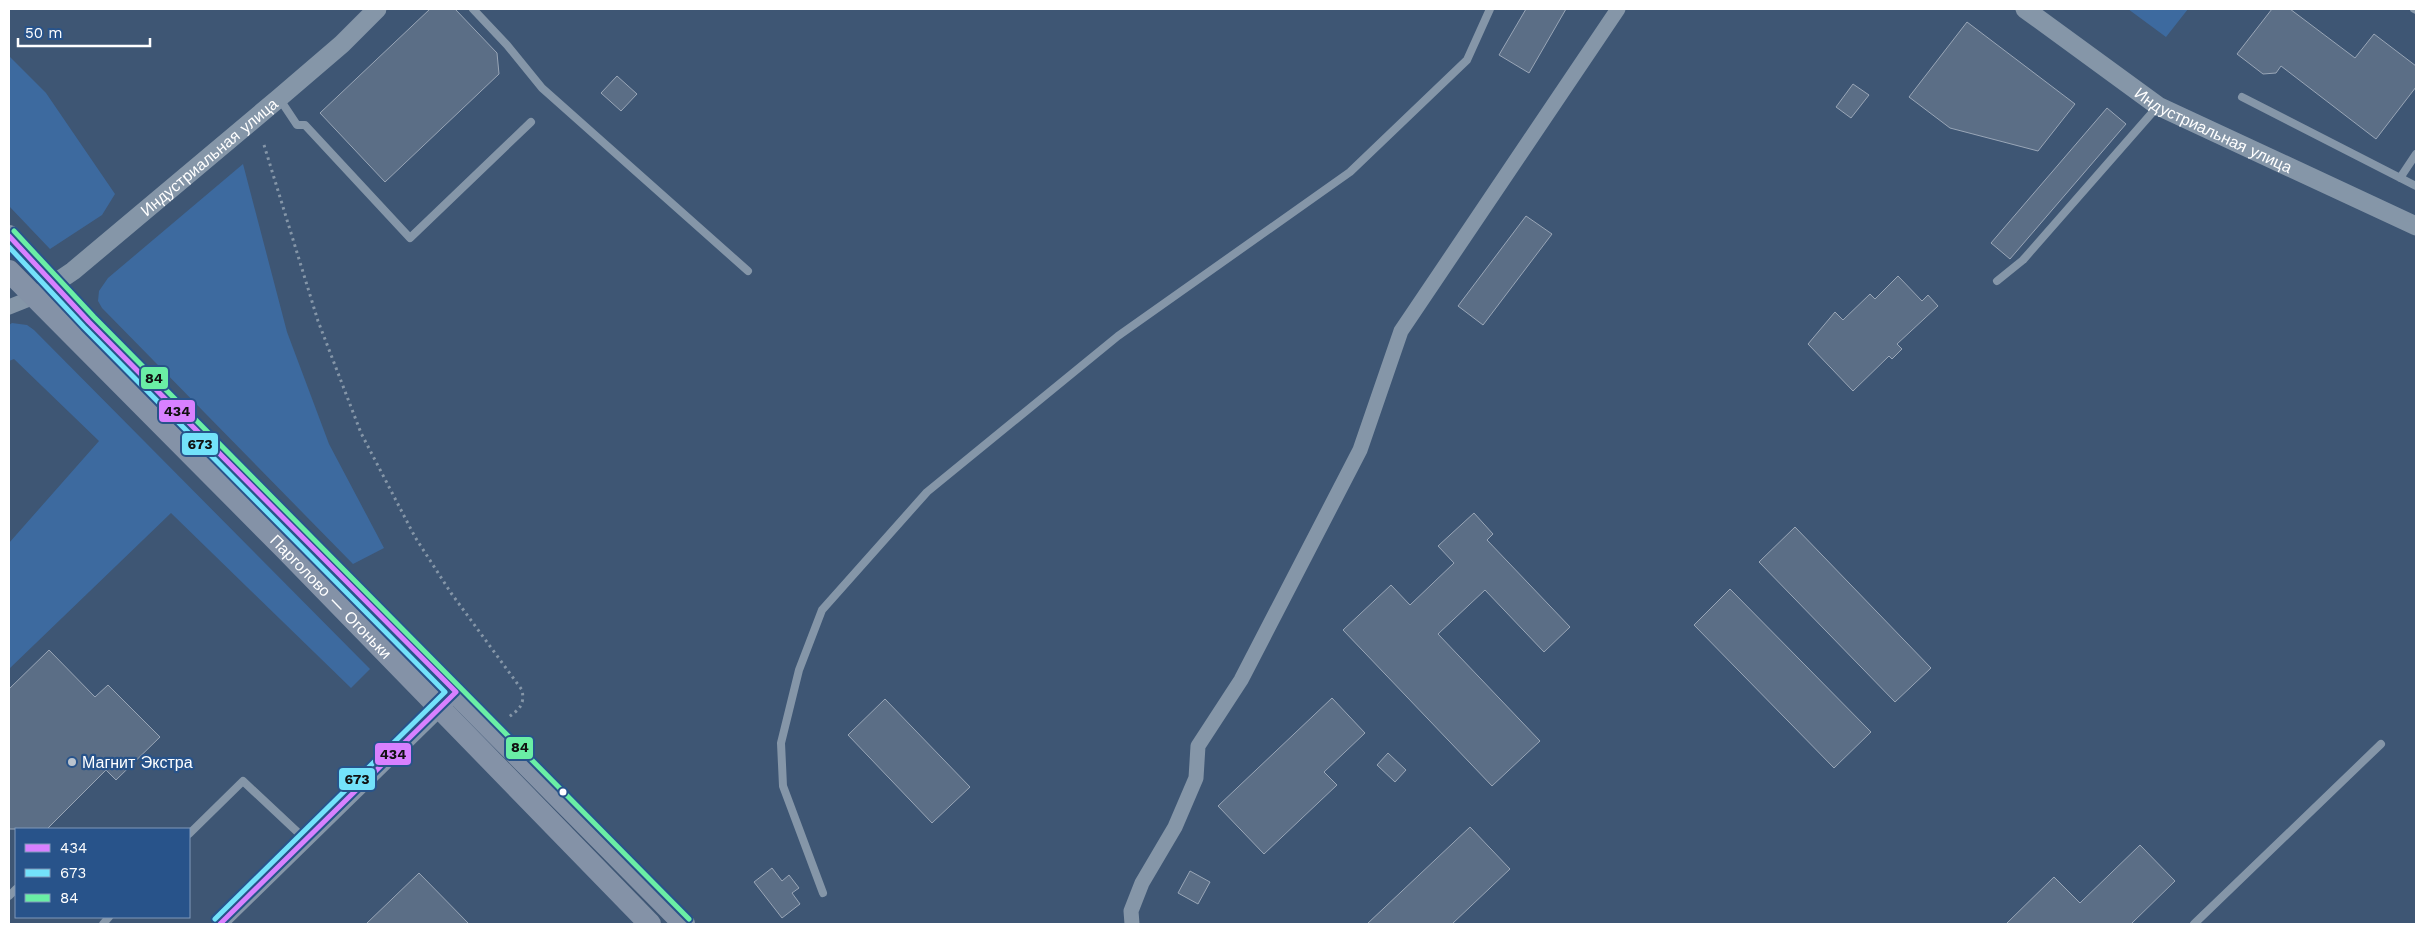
<svg xmlns="http://www.w3.org/2000/svg" width="2425" height="933" viewBox="0 0 2425 933" font-family="'Work Sans',sans-serif">
<rect width="100%" height="100%" fill="#3e5674"/>
<path fill="#3d6a9f" d="M 2128,9 L 2188,9 L 2166,37 Z
M 9,56 L 46,93 L 115,194 L 102,215 L 50,249 L 9,206 Z
M 243,164 L 287,332 L 329,444 L 384,548 L 353,564 L 102,308 L 98,301 L 99,291 L 108,278 Z
M 12,323 L 27,325 L 34,330 L 370,669 L 351,688 L 171,513 L 9,669 L 9,543 L 99,441 L 14,359 L 9,361 L 9,325 Z"/>
<path fill="#5b6e86" stroke="#99a6b7" d="M 430,9 L 455,9 L 497,53 L 499,74 L 385,182 L 320,113 Z
M 1526,9 L 1566,9 L 1529,73 L 1499,55 Z
M 2272,9 L 2290,9 L 2355,58 L 2374,34 L 2416,66 L 2416,87 L 2376,139 L 2281,66 L 2276,73 L 2263,74 L 2237,54 Z
M 1967,22 L 2075,104 L 2038,151 L 1950,128 L 1909,97 Z
M 617,76 L 637,94 L 621,111 L 601,93 Z
M 1853,84 L 1869,95 L 1851,118 L 1836,107 Z
M 2107,108 L 2126,124 L 2010,259 L 1991,243 Z
M 1526,216 L 1552,234 L 1483,325 L 1458,306 Z
M 1898,276 L 1922,301 L 1928,295 L 1938,306 L 1897,344 L 1902,349 L 1892,359 L 1889,356 L 1853,391 L 1808,344 L 1835,312 L 1843,320 L 1870,294 L 1875,299 Z
M 1474,513 L 1493,534 L 1487,540 L 1570,627 L 1544,652 L 1485,590 L 1438,634 L 1540,741 L 1492,786 L 1343,630 L 1391,585 L 1410,605 L 1454,563 L 1438,546 Z
M 1795,527 L 1931,668 L 1895,702 L 1759,562 Z
M 1730,589 L 1871,732 L 1834,768 L 1694,625 Z
M 49,650 L 95,697 L 108,685 L 160,737 L 116,780 L 106,770 L 47,829 L 9,829 L 9,689 Z
M 1332,698 L 1365,733 L 1324,772 L 1337,785 L 1264,854 L 1218,806 Z
M 885,699 L 970,787 L 932,823 L 848,735 Z
M 1388,753 L 1406,770 L 1395,782 L 1377,765 Z
M 1470,827 L 1510,869 L 1452,924 L 1367,924 Z
M 2140,845 L 2175,881 L 2131,924 L 2006,924 L 2054,877 L 2080,903 Z
M 772,868 L 782,881 L 789,875 L 799,888 L 792,893 L 800,904 L 782,918 L 754,882 Z
M 1190,871 L 1210,882 L 1198,904 L 1178,893 Z
M 419,873 L 469,924 L 366,924 Z"/>
<g fill="none" stroke-linecap="round" stroke-linejoin="round">
<path stroke="#8596a8" stroke-width="3" stroke-dasharray="2.5 4" stroke-linecap="butt" d="M 264,145 L 318,321 L 361,433 L 415,537 L 451,593 L 522,690 C 525,705 519,710 507,718"/>
<path stroke="#8596a8" stroke-width="8" d="M 473,9 L 507,45 L 542,88 L 748,271
M 2414,9 L 2416,10
M 2242,97 L 2416,186
M 279,98 L 297,125 L 305,125 L 410,238 L 531,122
M 2400,178 L 2416,154
M 1997,281 L 2023,260 L 2158,106
M 189,834 L 243,781 L 306,840
M 823,893 L 783,786 L 781,743 L 799,670 L 822,610 L 927,492 L 1118,336 L 1350,172 L 1467,60 L 1490,9
M 9,896 L 16,889
M 103,924 L 109,917
M 2194,924 L 2381,744"/>
<path stroke="#8596a8" stroke-width="15" d="M 9,307 L 34,297
M 220,924 L 447,702
M 1132,924 L 1131,911 L 1142,883 L 1175,827 L 1196,778 L 1198,746 L 1241,680 L 1360,450 L 1401,331 L 1618,9"/>
<g stroke="#8596a8" stroke-width="19">
<path id="s1" d="M 2025,9 L 2158,106 L 2416,226"/>
<path id="s2" d="M 42,292 L 73,271 L 279,98 L 342,44 L 377,9"/>
</g>
<g stroke="#8492a7" stroke-width="22">
<path d="M 9,236 L 89,322 L 684,924"/>
<path id="s3" d="M 9,271 L 284,548 L 650,924"/>
</g>
<g stroke="#28538a" stroke-width="9">
<path id="bus-1" d="M 9,236 L 89,322 L 456,692 L 220,924"/>
</g>
<g stroke="#28538a" stroke-width="9">
<path id="bus-2" d="M 9,247 L 84,327 L 445,692 L 215,919"/>
</g>
<g stroke="#28538a" stroke-width="9">
<path id="bus-3" d="M 14,231 L 94,317 L 689,919"/>
</g>
<use href="#bus-1" stroke="#d880ff" stroke-width="5"/>
<use href="#bus-2" stroke="#73e2fa" stroke-width="5"/>
<use href="#bus-3" stroke="#6aeea5" stroke-width="5"/>
</g>
<circle fill="#bbc4ce" stroke="#28538a" stroke-width="2" cx="72" cy="762" r="5"/>
<circle fill="#fff" stroke="#28538a" stroke-width="2" cx="563" cy="792" r="4.5"/>
<g text-anchor="middle" dominant-baseline="central" stroke-width="4.5" stroke-linejoin="round" paint-order="stroke">
<g font-size="16" fill="#fff" stroke="#28538a">
<text stroke="none"><textPath href="#s1" startOffset="225">Индустриальная улица</textPath></text>
<text stroke="none"><textPath href="#s2" startOffset="215">Индустриальная улица</textPath></text>
<text stroke="none"><textPath href="#s3" startOffset="458">Парголово — Огоньки</textPath></text>
</g>
<g font-size="16" fill="#fff" stroke="#28538a" text-anchor="start">
<text x="82" y="762">Магнит Экстра</text>
</g>
</g>
<g stroke="#28538a" stroke-width="2">
<rect x="140" y="366" width="29" height="24" rx="5" fill="#6aeea5"/>
<rect x="158" y="399" width="38" height="24" rx="5" fill="#d880ff"/>
<rect x="181" y="432" width="38" height="24" rx="5" fill="#73e2fa"/>
<rect x="505" y="736" width="29" height="24" rx="5" fill="#6aeea5"/>
<rect x="374" y="742" width="38" height="24" rx="5" fill="#d880ff"/>
<rect x="338" y="767" width="38" height="24" rx="5" fill="#73e2fa"/>
</g>
<g font-size="14" text-anchor="middle" font-weight="bold" fill="#111">
<text x="154" y="383">84</text>
<text x="177" y="416">434</text>
<text x="200" y="449">673</text>
<text x="520" y="752">84</text>
<text x="393" y="759">434</text>
<text x="357" y="784">673</text>
</g>
<rect width="2425" height="933" fill="none" stroke="#ffffff" stroke-width="20"/>
<rect x="15" y="828" width="175" height="90" fill="#28538a" stroke="#7e98b9"/>
<rect x="25" y="844" width="25" height="8" fill="#d880ff" stroke="#7e98b9"/>
<text x="60" y="853" font-size="15" fill="#ffffff">434</text>
<rect x="25" y="869" width="25" height="8" fill="#73e2fa" stroke="#7e98b9"/>
<text x="60" y="878" font-size="15" fill="#ffffff">673</text>
<rect x="25" y="894" width="25" height="8" fill="#6aeea5" stroke="#7e98b9"/>
<text x="60" y="903" font-size="15" fill="#ffffff">84</text>
<path d="M18 38v8h132v-8" fill="none" stroke="#ffffff" stroke-width="2.5"/>
<text x="25" y="38" font-size="15" fill="#ffffff" stroke="#28538a" stroke-width="4" paint-order="stroke">50 m</text>
</svg>
